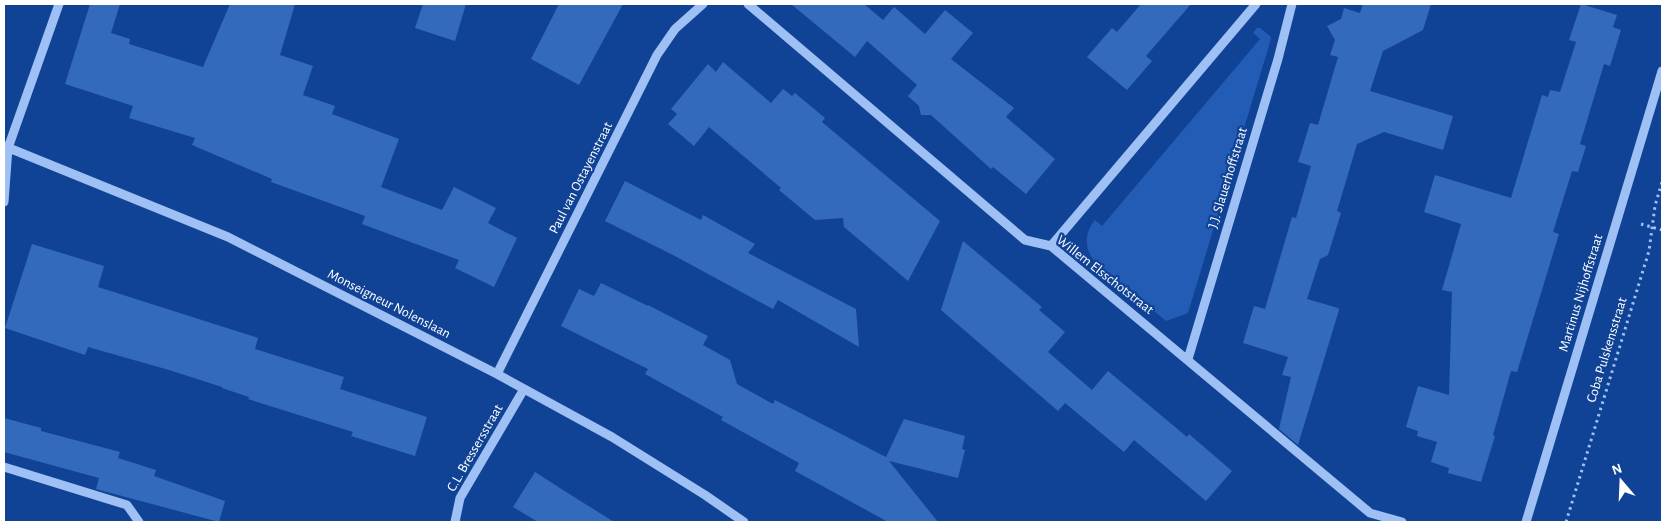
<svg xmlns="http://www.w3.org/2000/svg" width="1666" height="526" viewBox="0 0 1666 526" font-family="'Alegreya Sans',sans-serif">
<rect width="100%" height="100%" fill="#104395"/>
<path fill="#225cb4" d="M 1257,28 L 1260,28 L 1270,36 L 1271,39 L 1188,313 L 1166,321 L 1095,262 C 1084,249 1084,233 1095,220 L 1102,226 L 1260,39 L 1253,33 Z"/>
<path fill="#346abc" d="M 90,4 L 120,4 L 111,33 L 130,39 L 129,44 L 203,67 L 230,4 L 295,4 L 280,55 L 313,66 L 303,95 L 335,106 L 332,114 L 399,139 L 381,187 L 442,210 L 454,187 L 496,208 L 488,223 L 517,238 L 494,287 L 455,268 L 459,260 L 362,224 L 365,216 L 271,182 L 272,179 L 192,145 L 195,138 L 129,118 L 133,106 L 65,84 Z
M 423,4 L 466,4 L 455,41 L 415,28 Z
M 559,4 L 623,4 L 579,85 L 531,59 Z
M 791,4 L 864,4 L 883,20 L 894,7 L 925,34 L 945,10 L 973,33 L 951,59 L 1014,108 L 1006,117 L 1055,159 L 1026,194 L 993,167 L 991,169 L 931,115 L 921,115 L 919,106 L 908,96 L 917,85 L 867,41 L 855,57 Z
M 1141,4 L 1191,4 L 1146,56 L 1152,61 L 1127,90 L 1087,57 L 1112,28 L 1117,32 Z
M 1363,4 L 1431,4 L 1423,30 L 1383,51 L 1370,91 L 1453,116 L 1443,150 L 1384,132 L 1357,144 L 1337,211 L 1341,213 L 1328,255 L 1320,259 L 1307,299 L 1338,308 L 1339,310 L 1298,445 L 1279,429 L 1291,377 L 1282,375 L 1288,357 L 1243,343 L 1254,306 L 1265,309 L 1292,217 L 1296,218 L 1311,166 L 1298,162 L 1310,123 L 1318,125 L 1338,57 L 1330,55 L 1335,40 L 1327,26 L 1341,19 L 1344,8 L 1360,13 Z
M 1581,4 L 1617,15 L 1613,27 L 1621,30 L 1610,66 L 1604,64 L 1580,144 L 1586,146 L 1578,172 L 1572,171 L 1553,232 L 1559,234 L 1517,372 L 1511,371 L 1493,435 L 1495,436 L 1481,482 L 1448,473 L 1449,468 L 1431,462 L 1437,442 L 1417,436 L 1418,431 L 1406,427 L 1418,386 L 1449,395 L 1452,292 L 1442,290 L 1461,224 L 1424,212 L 1435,175 L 1511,198 L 1542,95 L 1548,97 L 1550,90 L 1560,92 L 1576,42 L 1569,40 Z
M 723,62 L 771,103 L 783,89 L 792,96 L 795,93 L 825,118 L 822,122 L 940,221 L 908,281 L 844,227 L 843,218 L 815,220 L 779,190 L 781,188 L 709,127 L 694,146 L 668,124 L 677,114 L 671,109 L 708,64 L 716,72 Z
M 625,181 L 701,220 L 703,215 L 755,244 L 748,253 L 856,309 L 859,347 L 778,300 L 773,309 L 673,255 L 605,221 Z
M 963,241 L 1042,307 L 1039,310 L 1065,332 L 1048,352 L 1092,390 L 1108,371 L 1187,437 L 1189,434 L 1232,471 L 1206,501 L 1134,440 L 1124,452 L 1065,403 L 1058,411 L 941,310 Z
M 32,244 L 104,266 L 98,287 L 258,338 L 255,349 L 344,377 L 340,389 L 427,417 L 415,456 L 351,436 L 353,432 L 248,399 L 249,397 L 222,388 L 222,387 L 169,370 L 88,347 L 85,355 L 5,328 Z
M 601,283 L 648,306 L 648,305 L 708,336 L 703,345 L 730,360 L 737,384 L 773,404 L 775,400 L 886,457 L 904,419 L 965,436 L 962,449 L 965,450 L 958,478 L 889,461 L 938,522 L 888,522 L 795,471 L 799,463 L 721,420 L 723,417 L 645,374 L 648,369 L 561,326 L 579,289 L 594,296 Z
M 4,418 L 41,428 L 41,431 L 120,452 L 118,458 L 156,470 L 154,476 L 225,501 L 219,522 L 96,489 L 99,478 L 4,452 Z
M 535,472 L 563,490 L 614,522 L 538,522 L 513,507 Z"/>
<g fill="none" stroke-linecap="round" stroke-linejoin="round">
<path stroke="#9ec0f4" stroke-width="3" stroke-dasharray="2.5 4" stroke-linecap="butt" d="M 1641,224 L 1662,230
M 1566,522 L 1649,251 L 1655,206 L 1662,182"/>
<path stroke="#9ec0f4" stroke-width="9" d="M 748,4 L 1025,240 L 1051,246 L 1370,513 L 1402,522
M 4,146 L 228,237 L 497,374 L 612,437 L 705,495 L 744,522
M 4,202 L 8,148 L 59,4
M 1051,246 L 1256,4
M 1188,359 L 1278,59 L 1292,4
M 497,374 L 657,55 L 675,29 L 703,4
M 4,467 L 127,505 L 139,522
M 455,522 L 460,498 L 524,389
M 1526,522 L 1662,71"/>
</g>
<g text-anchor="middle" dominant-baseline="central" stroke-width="4.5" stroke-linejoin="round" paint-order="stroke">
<g font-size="14" fill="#fff" stroke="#104395">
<text transform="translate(581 178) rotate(-63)">Paul van Ostayenstraat</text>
<text transform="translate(1228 178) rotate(-73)">J.J. Slauerhoffstraat</text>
<text transform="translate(1105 275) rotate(38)">Willem Elsschotstraat</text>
<text transform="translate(1581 293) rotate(-73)">Martinus Nijhoffstraat</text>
<text transform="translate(389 304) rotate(27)">Monseigneur Nolenslaan</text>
<text transform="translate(1607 350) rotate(-73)">Coba Pulskensstraat</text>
<text transform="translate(475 448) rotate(-60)">C.L. Bressersstraat</text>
</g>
</g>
<rect width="1666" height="526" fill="none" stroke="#ffffff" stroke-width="10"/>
<g transform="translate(1621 481) rotate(341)" stroke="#104395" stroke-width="4" paint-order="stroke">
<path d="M0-4L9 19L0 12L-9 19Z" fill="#ffffff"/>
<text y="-8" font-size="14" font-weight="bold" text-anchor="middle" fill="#ffffff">N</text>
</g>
</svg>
